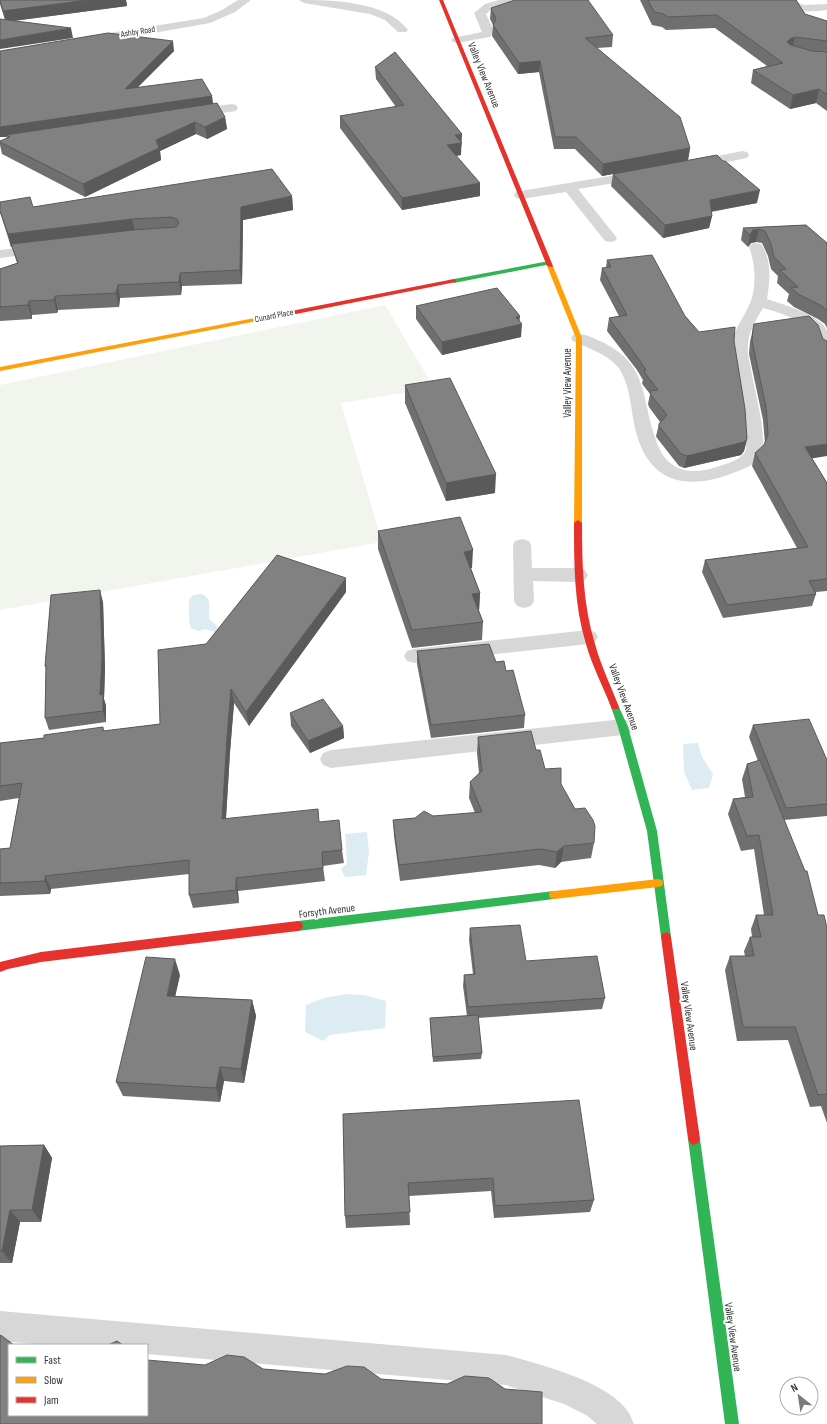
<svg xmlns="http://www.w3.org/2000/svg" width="827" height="1424" viewBox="0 0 827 1424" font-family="'Sofia Sans Condensed',sans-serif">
<rect width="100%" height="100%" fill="#fff"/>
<path fill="#f1f5ed" d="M 385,305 L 434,388 L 341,403 L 382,542 L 0,610 L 0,385 Z"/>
<path fill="#ddebf3" d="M 202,594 C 213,599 208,609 209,619 L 217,626 L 217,629 L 215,632 L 205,629 L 198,631 L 191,628 L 189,621 L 189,600 L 193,595 Z
M 698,743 L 702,757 L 713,774 L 709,788 L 692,790 L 684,772 L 683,744 Z
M 367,832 L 369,852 L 366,875 L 345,877 L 341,869 L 347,864 L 345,834 Z
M 346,994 L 364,995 L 386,1001 L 385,1028 L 330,1035 L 323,1041 L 305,1032 L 306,1005 L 324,998 Z"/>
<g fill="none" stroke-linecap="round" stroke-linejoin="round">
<path fill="#d7d7d7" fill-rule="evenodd" d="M 299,0 C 331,0 387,1 408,30 L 406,32 L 398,32 L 385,20 L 370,14 L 304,3 Z
M 499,0 L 516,0 L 515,2 L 493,8 L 486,14 L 494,31 L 490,37 L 457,43 L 453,42 L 451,40 L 453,38 L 482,32 L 474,13 L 485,4 Z
M 778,0 L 790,0 L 804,5 L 827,4 L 827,10 C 811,12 789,14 778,0 Z
M 232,104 L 236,105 L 238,108 L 236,111 L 192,117 L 188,116 L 186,113 L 188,110 L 192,109 Z
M 742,151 L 747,152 L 749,155 L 747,158 L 693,169 L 688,168 L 686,165 L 688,162 Z
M 640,171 L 645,172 L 647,175 L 645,178 L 578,189 L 617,238 L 615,241 L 610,242 L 605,241 L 566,192 L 521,199 L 516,198 L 514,195 L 516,192 L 521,191 Z
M 756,243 L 761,244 C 772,259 770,281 767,299 C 781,304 822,315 827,331 C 827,337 827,346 827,353 L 821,351 C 818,347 818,341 816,337 C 805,320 781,313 763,308 C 756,320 748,332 748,347 C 747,353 749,359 750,364 C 754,389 762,414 763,439 C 763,443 764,447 763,451 C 760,460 751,466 743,469 C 694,491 649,489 635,428 C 631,409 630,383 618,367 C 607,354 588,348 573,341 L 571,338 L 573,335 C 584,332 593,338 602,342 C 648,364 641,396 655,437 C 658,448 663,458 673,465 C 684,473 700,472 713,468 C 722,465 740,461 745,452 C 747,448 745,443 745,440 C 745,414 738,390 734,365 C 733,357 731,350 733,341 C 735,327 745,316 750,303 C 757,288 755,261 749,247 L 751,244 Z
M 41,245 L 46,246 L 48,249 L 46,252 L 0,258 L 0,250 Z
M 522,539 L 529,541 L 531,545 L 532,568 L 578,568 L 585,570 L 588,575 L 585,580 L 578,582 L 533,581 L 534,601 L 531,606 L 524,608 L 517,606 L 514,601 L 513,545 L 515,541 Z
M 588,630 L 595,632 L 598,637 L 595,642 L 588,644 L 414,663 L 407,661 L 404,656 L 407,651 L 414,649 Z
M 623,719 L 631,721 L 634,727 L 631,733 L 623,735 L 331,768 L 323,765 L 320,759 L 323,753 L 331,750 Z
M 0,1311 L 506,1355 C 541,1365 608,1381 629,1413 C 631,1416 632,1420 634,1424 L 597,1424 L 586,1415 L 564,1404 L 506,1385 L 147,1354 L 147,1345 L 47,1345 L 0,1341 Z"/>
<path fill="#d7d7d7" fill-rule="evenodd" d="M 238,0 L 251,0 L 235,12 L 210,23 L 91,44 L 87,43 L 85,40 L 87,37 L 91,36 L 204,18 L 222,10 Z"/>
<path fill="#30b455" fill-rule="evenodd" d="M 549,261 L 551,262 L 551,264 L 454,283 L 451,281 L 454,279 Z
M 615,704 L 618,705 L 619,707 L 628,727 L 657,831 L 671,937 L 670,940 L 666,942 L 662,940 L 661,937 L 647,831 L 618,727 L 611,707 L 612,705 Z
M 554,891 L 558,892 L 559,895 L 558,898 L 554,899 L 298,931 L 294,929 L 293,926 L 294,923 L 298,921 Z
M 694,1133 L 698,1135 L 700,1139 L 739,1424 L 725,1424 L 688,1139 L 690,1135 Z"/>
<path fill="#ff9f0a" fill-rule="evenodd" d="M 550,264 L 553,266 L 582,338 L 582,523 L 578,526 L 574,523 L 576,338 L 547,266 Z
M 286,312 L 288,313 L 288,315 L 0,371 L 0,367 Z
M 658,879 L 662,880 L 663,883 L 662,886 L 658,887 L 554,899 L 550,898 L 549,895 L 550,892 L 554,891 Z"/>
<path fill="#e5322d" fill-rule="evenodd" d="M 439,0 L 443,0 L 553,266 L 552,267 L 547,266 Z
M 454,279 L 456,280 L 456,282 L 286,316 L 283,314 L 286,312 Z
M 578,520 L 582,523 C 582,564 583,605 595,644 C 601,666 611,686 619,707 L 618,709 L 612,709 L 611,707 C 603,686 592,666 586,644 C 574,605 574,564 574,523 Z
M 298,921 L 302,923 L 303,926 L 302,929 L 298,931 L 41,962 L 8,969 L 0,972 L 0,962 L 41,952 Z
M 666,932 L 670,934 L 671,937 L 700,1139 L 698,1143 L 694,1145 L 690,1143 L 688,1139 L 661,937 L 662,934 Z"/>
</g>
<path fill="#6f6f6f" d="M 0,0 L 126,0 L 127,6 L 12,21 L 73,38 L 5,20 L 0,4 Z
M 640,0 L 796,0 L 805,14 L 827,21 L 827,111 L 816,103 L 790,109 L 751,83 L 753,70 L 767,66 L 715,28 L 666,30 L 662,27 L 652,25 Z
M 491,8 L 613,35 L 612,47 L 597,48 L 690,148 L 688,160 L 757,203 L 711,212 L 712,216 L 709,228 L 663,238 L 611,186 L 613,174 L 602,176 L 575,149 L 554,149 L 539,72 L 518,74 L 492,36 L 493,25 L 490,19 Z
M 0,51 L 174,51 L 138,87 L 212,96 L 213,104 L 225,117 L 227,129 L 207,139 L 196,134 L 160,151 L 161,160 L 85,197 L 2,154 L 0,145 L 0,141 L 7,138 L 6,137 L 0,137 Z
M 375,67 L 462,145 L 461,146 L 461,155 L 456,156 L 480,196 L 402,210 L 340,128 L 340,116 L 396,107 L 376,79 Z
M 292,196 L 293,210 L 243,220 L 242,284 L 182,286 L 181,295 L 120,298 L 119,307 L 58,310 L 57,313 L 32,315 L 32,319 L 0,321 L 0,269 L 17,263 L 12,247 L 11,247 L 1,215 L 0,213 L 0,202 L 33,207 Z
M 806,225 L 827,243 L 827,328 L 825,324 L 818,319 L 794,307 L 787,301 L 789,294 L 777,283 L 778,276 L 771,269 L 768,256 L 762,243 L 756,242 L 751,243 L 748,247 L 741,240 L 743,228 Z
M 607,260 L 685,316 L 699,332 L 734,341 L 747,439 L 744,451 L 741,455 L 684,468 L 679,466 L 657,438 L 656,436 L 659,424 L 660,422 L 649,407 L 648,404 L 650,394 L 643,385 L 642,383 L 643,380 L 637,370 L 607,331 L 609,318 L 619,316 L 600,280 L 602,268 L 606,268 Z
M 416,306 L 519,321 L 521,337 L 442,355 L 416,319 Z
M 754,324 L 823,339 L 812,458 L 827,483 L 827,591 L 816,592 L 816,594 L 812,606 L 723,618 L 702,572 L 705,560 L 797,548 L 752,466 L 755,453 L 765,444 L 763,420 L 749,354 L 750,342 Z
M 405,385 L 495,493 L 446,501 L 405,403 Z
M 378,531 L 472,568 L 471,568 L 480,593 L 479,611 L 483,622 L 482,640 L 412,648 L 378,549 Z
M 346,592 L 249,726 L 234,703 L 230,752 L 226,819 L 319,822 L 342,850 L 344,863 L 323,866 L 325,881 L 238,891 L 239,903 L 193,908 L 189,895 L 189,874 L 51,889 L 50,894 L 0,896 L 0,849 L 10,848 L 19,798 L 0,801 L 0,743 L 44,738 L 103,727 L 104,731 L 160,724 L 206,644 Z
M 103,602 L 105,668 L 104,699 L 106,706 L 106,722 L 49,730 L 45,718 L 46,669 L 45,666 Z
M 417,651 L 496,662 L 506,671 L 525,715 L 524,728 L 431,738 L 417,664 Z
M 290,713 L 343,726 L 344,738 L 310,753 L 291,726 Z
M 753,725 L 827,760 L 827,816 L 784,820 L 818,915 L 827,928 L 827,1123 L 821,1106 L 810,1107 L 788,1040 L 737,1041 L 725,970 L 730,956 L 745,956 L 744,951 L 750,937 L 752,937 L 751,929 L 756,915 L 764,915 L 754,849 L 741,851 L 728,814 L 733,799 L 745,797 L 742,779 L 747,764 L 758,761 L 749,737 Z
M 478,737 L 536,750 L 545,769 L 561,784 L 594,843 L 591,858 L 561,862 L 555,868 L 539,865 L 400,881 L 394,836 L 393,820 L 475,813 L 469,798 L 470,782 L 479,773 L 477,753 Z
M 470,928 L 526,961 L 605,998 L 602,1009 L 478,1018 L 482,1053 L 481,1059 L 433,1062 L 430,1024 L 430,1018 L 467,1016 L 463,986 L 464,975 L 473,974 L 469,940 Z
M 180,975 L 175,996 L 252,1000 L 256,1016 L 244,1083 L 224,1081 L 220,1102 L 123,1096 L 116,1082 Z
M 343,1114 L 594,1200 L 590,1212 L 494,1218 L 491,1191 L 409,1196 L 410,1225 L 346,1228 L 345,1216 Z
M 44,1145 L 52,1158 L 41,1222 L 20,1222 L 12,1263 L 0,1263 L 0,1146 Z"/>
<path fill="#5a5a5a" d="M 89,0 L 126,0 L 127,6 L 6,22 L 3,11 Z
M 71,28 L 73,38 L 0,49 L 0,40 Z
M 795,37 L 792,51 L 787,42 L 790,39 Z
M 173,41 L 174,51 L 126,99 L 125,89 Z
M 540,61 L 539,72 L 518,74 L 519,63 Z
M 819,89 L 816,103 L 790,109 L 793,95 Z
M 212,96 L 213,105 L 6,135 L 6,137 L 0,137 L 0,127 Z
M 225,117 L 227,129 L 207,139 L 205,127 Z
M 195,122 L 196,134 L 160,151 L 161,160 L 85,197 L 83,184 L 156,140 Z
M 462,134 L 461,155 L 447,157 L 447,145 L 455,135 Z
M 690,148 L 688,160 L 602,176 L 603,164 Z
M 480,183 L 480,196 L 402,210 L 402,198 Z
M 760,190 L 757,203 L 707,212 L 710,200 Z
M 292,196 L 293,210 L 243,220 L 242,284 L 240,270 L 241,207 Z
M 712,216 L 709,228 L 663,238 L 665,225 Z
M 132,219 L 135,232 L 11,247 L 8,234 Z
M 759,229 L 756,242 L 751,243 L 748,247 L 750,235 L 753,230 Z
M 180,273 L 182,286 L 181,295 L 179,282 Z
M 118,285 L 120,298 L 119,307 L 116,293 Z
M 55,296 L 58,310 L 57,313 L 54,300 Z
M 29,301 L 32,315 L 32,319 L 28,305 Z
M 520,316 L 519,325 L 522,324 L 521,337 L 442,355 L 442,342 Z
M 747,439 L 744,451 L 741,455 L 684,468 L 687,456 Z
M 827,444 L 827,456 L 802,460 L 805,447 Z
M 496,474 L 495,493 L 446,501 L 446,483 Z
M 473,550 L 472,568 L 463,570 L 464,552 Z
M 346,578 L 346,592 L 249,726 L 246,712 Z
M 100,590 L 103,602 L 105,668 L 104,699 L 106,706 L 106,722 L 103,711 L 100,695 Z
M 480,593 L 479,611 L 471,613 L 472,594 Z
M 231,689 L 234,703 L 230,752 L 225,833 L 222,819 L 227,738 Z
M 343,726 L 344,738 L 310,753 L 308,741 Z
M 564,846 L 561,862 L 555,868 L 557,852 Z
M 45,876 L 51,889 L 50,894 L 45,881 Z
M 236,878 L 238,891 L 239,903 L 236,890 Z
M 175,959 L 180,975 L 172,1011 L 167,996 Z
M 252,1000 L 256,1016 L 244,1083 L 241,1069 Z
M 220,1067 L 224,1081 L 220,1102 L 216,1088 Z
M 44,1145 L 52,1158 L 41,1222 L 32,1210 Z
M 10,1210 L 20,1222 L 12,1263 L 2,1251 Z"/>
<path fill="#818181" stroke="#5a5a5a" d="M 0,0 L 89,0 L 3,11 Z
M 515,0 L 588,0 L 613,35 L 585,38 L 680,117 L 690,148 L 603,164 L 576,137 L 555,137 L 540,61 L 519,63 L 493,25 L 496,19 L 491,8 Z
M 648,0 L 796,0 L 805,14 L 827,21 L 827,41 L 795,37 L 790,39 L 787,42 L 791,45 L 812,51 L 827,52 L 827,95 L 819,89 L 793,95 L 753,70 L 783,63 L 717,15 L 668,17 L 664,14 L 654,12 Z
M 0,19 L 71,28 L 0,40 Z
M 108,33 L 173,41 L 125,89 L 202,79 L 212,96 L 0,127 L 0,51 Z
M 395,52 L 462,134 L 455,135 L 462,143 L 447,145 L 480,183 L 402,198 L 340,116 L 404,105 L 375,67 Z
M 217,103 L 225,117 L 205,127 L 195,122 L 156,140 L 159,148 L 83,184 L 0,142 L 0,141 L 10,137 L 6,135 Z
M 717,155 L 723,161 L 725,161 L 760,190 L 710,200 L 712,216 L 665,225 L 613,174 Z
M 272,169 L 292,196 L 241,207 L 240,270 L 180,273 L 179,282 L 118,285 L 116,293 L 55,296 L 54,300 L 29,301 L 28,305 L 0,307 L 0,269 L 18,263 L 11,244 L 133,230 L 176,227 L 179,223 L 177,219 L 171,217 L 132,219 L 8,234 L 0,211 L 0,202 L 30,197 L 33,207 Z
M 806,225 L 827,243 L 827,311 L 822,306 L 798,294 L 791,288 L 798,287 L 780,270 L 786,269 L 774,257 L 771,244 L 765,231 L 759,229 L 753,230 L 750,235 L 743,228 Z
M 652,255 L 685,316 L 699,332 L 735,327 L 734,341 L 745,409 L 747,439 L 744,442 L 687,456 L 681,454 L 659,426 L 659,424 L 667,415 L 651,395 L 650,391 L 658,390 L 645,373 L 644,370 L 646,370 L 638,358 L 609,318 L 627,315 L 602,268 L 611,267 L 607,260 Z
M 497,288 L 520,316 L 516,317 L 522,324 L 442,342 L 416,306 Z
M 809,316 L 818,325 L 823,339 L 827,341 L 827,444 L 805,447 L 827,483 L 827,579 L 809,581 L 816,594 L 727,605 L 705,560 L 808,547 L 755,453 L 764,445 L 768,434 L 766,407 L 752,341 L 753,329 L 754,324 Z
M 450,378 L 496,474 L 446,483 L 405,385 Z
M 460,517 L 473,550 L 464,552 L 480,593 L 472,594 L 483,622 L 412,630 L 378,531 Z
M 277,555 L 346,578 L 246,712 L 231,689 L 227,738 L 222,819 L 318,809 L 319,822 L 339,820 L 342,850 L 322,852 L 323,868 L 236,878 L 236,890 L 189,895 L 189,860 L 45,876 L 45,881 L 0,883 L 0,849 L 10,848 L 22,783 L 0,786 L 0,743 L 44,738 L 44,735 L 103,727 L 103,731 L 160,724 L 158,650 L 206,644 Z
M 100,590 L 102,657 L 100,695 L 103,694 L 103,711 L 45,718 L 46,665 L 45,666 L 51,595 Z
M 489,644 L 496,662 L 504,661 L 506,671 L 513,670 L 525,715 L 431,725 L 417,651 Z
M 323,699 L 343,726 L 308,741 L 290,713 Z
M 809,719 L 827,760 L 827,804 L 786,808 L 753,725 Z
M 531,731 L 536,750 L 540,750 L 545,769 L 561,768 L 561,784 L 575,809 L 585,808 L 593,820 L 595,826 L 594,843 L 564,846 L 557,852 L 541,849 L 399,865 L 393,820 L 415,818 L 424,811 L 433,816 L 482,812 L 470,782 L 482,771 L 478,737 Z
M 760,760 L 805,871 L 807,871 L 818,915 L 824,915 L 827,928 L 827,1094 L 818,1095 L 795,1027 L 743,1027 L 730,956 L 754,956 L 750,937 L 761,937 L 756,915 L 773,915 L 759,835 L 747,836 L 733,799 L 753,797 L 747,764 Z
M 520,925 L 526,961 L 597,956 L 605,998 L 468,1007 L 464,975 L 475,974 L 470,928 Z
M 146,957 L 175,959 L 167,996 L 252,1000 L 241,1069 L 220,1067 L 216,1088 L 116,1082 Z
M 478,1015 L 482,1053 L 433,1057 L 430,1018 Z
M 579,1100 L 594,1200 L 495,1206 L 493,1178 L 408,1183 L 410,1212 L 345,1216 L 343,1114 Z
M 44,1145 L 32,1210 L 10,1210 L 2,1251 L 0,1251 L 0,1146 Z
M 0,1335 L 2,1336 L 14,1345 L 9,1345 L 9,1415 L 147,1415 L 147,1360 L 205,1365 L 227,1355 L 244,1357 L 263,1369 L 325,1374 L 347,1366 L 364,1367 L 381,1379 L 447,1384 L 465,1376 L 489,1378 L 505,1389 L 542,1392 L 542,1424 L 0,1424 Z
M 117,1341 L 123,1345 L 108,1345 Z"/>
<g text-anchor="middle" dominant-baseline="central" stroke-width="4" stroke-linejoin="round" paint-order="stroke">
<g font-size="9" fill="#333" stroke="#fff">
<text transform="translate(138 32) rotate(-9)">Ashby Road</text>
<text transform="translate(274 316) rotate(-11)">Cunard Place</text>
</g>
<g font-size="11" fill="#333" stroke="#fff">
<text transform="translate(484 75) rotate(68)">Valley View Avenue</text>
<text transform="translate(567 383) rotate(-90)">Valley View Avenue</text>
<text transform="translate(624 697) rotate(70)">Valley View Avenue</text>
<text transform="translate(327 911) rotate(-7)">Forsyth Avenue</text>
<text transform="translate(689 1016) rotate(82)">Valley View Avenue</text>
<text transform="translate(733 1337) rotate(82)">Valley View Avenue</text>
</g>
</g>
<rect x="8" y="1344" width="140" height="72" fill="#ffffff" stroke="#adadad"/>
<rect x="16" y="1357" width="20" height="6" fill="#30b455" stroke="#adadad"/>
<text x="44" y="1364" font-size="12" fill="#333333">Fast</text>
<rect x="16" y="1377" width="20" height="6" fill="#ff9f0a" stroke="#adadad"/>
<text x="44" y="1384" font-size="12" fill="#333333">Slow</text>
<rect x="16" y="1397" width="20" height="6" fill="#e5322d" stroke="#adadad"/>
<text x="44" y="1404" font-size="12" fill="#333333">Jam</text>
<g transform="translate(799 1396) rotate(330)"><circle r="19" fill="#ffffff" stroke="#adadad"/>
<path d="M0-3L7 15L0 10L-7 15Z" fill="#7a7a7a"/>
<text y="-6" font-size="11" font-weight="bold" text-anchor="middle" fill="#333333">N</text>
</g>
</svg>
